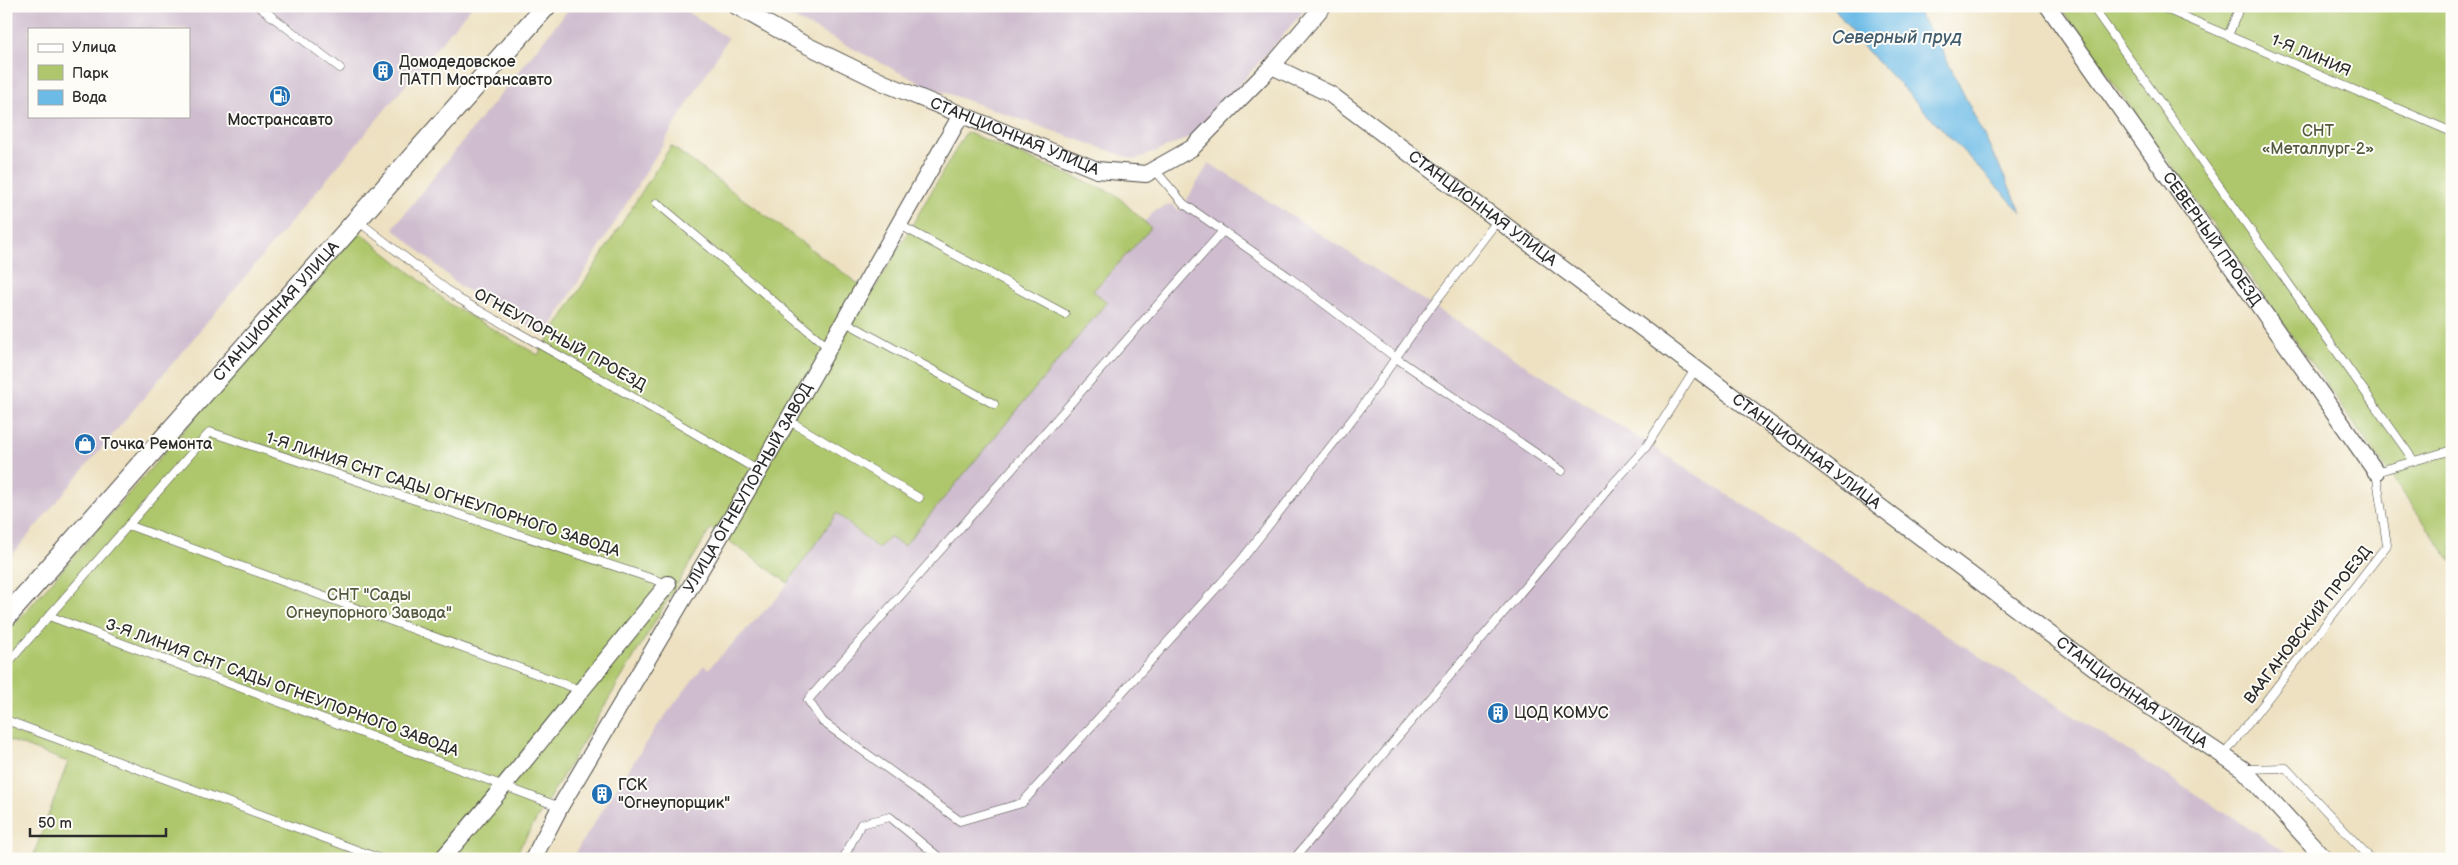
<svg xmlns="http://www.w3.org/2000/svg" width="2458" height="865" viewBox="0 0 2458 865" font-family="'Balsamiq Sans',sans-serif">
<rect width="100%" height="100%" fill="#fdfcf7"/>
<filter id="ink" filterUnits="userSpaceOnUse"><feTurbulence type="fractalNoise" baseFrequency=".02" numOctaves="2"/><feDisplacementMap in="SourceGraphic" scale="10" xChannelSelector="R" yChannelSelector="G"/><feConvolveMatrix kernelMatrix="1 2 1 2 8 2 1 2 1" color-interpolation-filters="sRGB"/></filter>
<filter id="wash" filterUnits="userSpaceOnUse"><feTurbulence type="fractalNoise" baseFrequency=".0096" numOctaves="4" result="noise"/><feDisplacementMap in="SourceGraphic" scale="20" xChannelSelector="R" yChannelSelector="G"/><feGaussianBlur stdDeviation="1.12" result="paint"/><feColorMatrix in="noise" values="0 0 0 0 0 0 0 0 0 0 0 0 0 0 0 0 0 1.4 0 .05"/><feComposite in="paint" operator="in"/></filter>
<g filter="url(#wash)">
<rect width="100%" height="100%" fill="#ede1c1"/>
<path fill="#cfbdcf" fill-rule="evenodd" d="M 6,6 L 472,6 L 6,562 ZM 29,29 L 189,29 L 189,116 L 29,116 Z
M 571,6 L 678,6 L 728,38 L 545,336 L 460,286 L 393,228 Z
M 770,6 L 1308,6 L 1196,135 L 1135,160 L 924,85 Z
M 1209,163 L 2297,859 L 571,859 L 655,729 L 704,665 L 708,669 L 778,597 L 837,513 L 878,549 L 889,536 L 904,546 L 1107,302 L 1093,292 L 1151,228 L 1143,223 L 1155,211 L 1171,204 L 1180,211 Z"/>
<path fill="#aec76c" stroke="#6c794c" d="M 2059,6 L 2452,6 L 2452,562 Z
M 966,132 L 1115,194 L 1151,228 L 1093,291 L 1107,302 L 904,546 L 889,537 L 878,549 L 837,513 L 788,583 L 711,528 L 513,859 L 32,859 L 68,762 L 6,739 L 6,634 L 358,231 L 451,305 L 538,355 L 671,146 L 872,294 Z"/>
<path fill="#6cbbe7" stroke="#4c7389" d="M 1833,6 L 1913,6 L 1939,44 L 2022,213 L 1859,42 Z"/>
</g>
<g filter="url(#ink)">
<g fill="none" stroke-linecap="round" stroke-linejoin="round">
<g stroke="#484642" stroke-width="9">
<path id="service" d="M 258,6 L 340,68
M 2092,6 L 2414,461
M 2159,6 L 2452,132
M 2228,36 L 2240,6
M 1154,169 L 1184,204 L 1223,231 L 808,700 L 823,722 L 960,821 L 1022,803 L 1239,563 L 1361,408 L 1426,314 L 1498,220
M 657,203 L 829,348
M 358,221 L 459,299 L 631,396 L 759,471
M 898,224 L 1065,314
M 1223,231 L 1289,277 L 1396,358 L 1562,471
M 844,321 L 994,404
M 788,420 L 919,498
M 128,525 L 580,690
M 49,616 L 560,807
M 6,665 L 210,432 L 668,584
M 6,720 L 381,859
M 2223,756 L 2387,545 L 2376,472 L 2452,450
M 2245,769 L 2286,768 L 2371,859
M 843,859 L 861,824 L 890,817 L 941,859
M 1294,859 L 1611,486 L 1646,447 L 1696,368"/>
</g>
<g stroke="#484642" stroke-width="18">
<g id="minor">
<path id="s1" d="M 736,6 L 802,43 L 884,83 L 1097,170 L 1146,174 L 1192,148 L 1272,66 L 1323,6"/>
<path id="s2" d="M 2048,6 L 2376,472"/>
<path id="s3" d="M 1272,66 L 1330,94 L 2123,689 L 2243,769 L 2325,859"/>
<path d="M 442,859 C 520,770 592,675 668,584"/>
<path id="s4" d="M 533,859 L 560,807 L 759,471 L 961,115"/>
</g>
</g>
<g stroke="#484642" stroke-width="22">
<g id="tertiary">
<path id="s5" d="M 6,617 L 546,6"/>
</g>
</g>
<use href="#service" stroke="#fff" stroke-width="8"/>
<use href="#minor" stroke="#fff" stroke-width="16"/>
<use href="#tertiary" stroke="#fff" stroke-width="20"/>
</g>
</g>
<defs>
<g id="building-disc" transform="scale(1.125)"><circle r="9.5" fill="#1f6fb2" stroke="#fdfcf7"/><path d="M-4-6H4V6H1V3H-1V6H-4ZM-2.5-4.3h1.7v1.8h-1.7ZM.8-4.3h1.7v1.8H.8ZM-2.5-1h1.7V.8h-1.7ZM.8-1h1.7V.8H.8Z" fill="#fff"/></g>
<g id="fuel-disc" transform="scale(1.125)"><circle r="9.5" fill="#1f6fb2" stroke="#fdfcf7"/><path d="M-5.5-6h7V0h2V4h1.3V-2.5L3-4.5l.8-.8L6-3V5H2.5V1h-1V6h-7ZM-4.2-4.7v3.2H.2V-4.7Z" fill="#fff"/></g>
<g id="shop-disc" transform="scale(1.125)"><circle r="9.5" fill="#1f6fb2" stroke="#fdfcf7"/><path d="M-5-2.5h2.3a2.7 3.5 0 0 1 5.4 0H5L5.5 6h-11ZM-1.5-2.5h3a1.5 2.3 0 0 0-3 0Z" fill="#fff"/></g>
</defs>
<g fill-rule="evenodd">
<use href="#building-disc" x="383" y="71"/>
<use href="#fuel-disc" x="280" y="96"/>
<use href="#shop-disc" x="85" y="444"/>
<use href="#building-disc" x="1498" y="713"/>
<use href="#building-disc" x="602" y="794"/>
</g>
<g text-anchor="middle" dominant-baseline="central" stroke-width="4" stroke-linejoin="round" paint-order="stroke">
<g font-size="16" fill="#2b2b2b" stroke="#fdfcf7">
<text transform="translate(2311 56) rotate(23)">1-Я ЛИНИЯ</text>
<text stroke="none"><textPath href="#s1" startOffset="308">СТАНЦИОННАЯ УЛИЦА</textPath></text>
<text stroke="none"><textPath href="#s3" startOffset="255">СТАНЦИОННАЯ УЛИЦА</textPath></text>
<text stroke="none"><textPath href="#s2" startOffset="285">СЕВЕРНЫЙ ПРОЕЗД</textPath></text>
<text stroke="none"><textPath href="#s5" startOffset="408">СТАНЦИОННАЯ УЛИЦА</textPath></text>
<text transform="translate(560 340) rotate(29)">ОГНЕУПОРНЫЙ ПРОЕЗД</text>
<text stroke="none"><textPath href="#s3" startOffset="660">СТАНЦИОННАЯ УЛИЦА</textPath></text>
<text stroke="none"><textPath href="#s4" startOffset="429">УЛИЦА ОГНЕУПОРНЫЙ ЗАВОД</textPath></text>
<text transform="translate(443 495) rotate(18)">1-Я ЛИНИЯ СНТ САДЫ ОГНЕУПОРНОГО ЗАВОДА</text>
<text transform="translate(2308 625) rotate(-52)">ВААГАНОВСКИЙ ПРОЕЗД</text>
<text transform="translate(282 688) rotate(20)">3-Я ЛИНИЯ СНТ САДЫ ОГНЕУПОРНОГО ЗАВОДА</text>
<text stroke="none"><textPath href="#s3" startOffset="1065">СТАНЦИОННАЯ УЛИЦА</textPath></text>
</g>
<g font-size="16" fill="#2b2b2b" stroke="#fdfcf7" text-anchor="start">
<text x="399" y="62">Домодедовское<tspan x="399" dy="18">ПАТП Мострансавто</tspan></text>
<text x="280" y="120" text-anchor="middle">Мострансавто</text>
<text x="101" y="444">Точка Ремонта</text>
<text x="1514" y="713">ЦОД КОМУС</text>
<text x="618" y="785">ГСК<tspan x="618" dy="18">"Огнеупорщик"</tspan></text>
</g>
<g font-size="16" fill="#525a3e" stroke="#fdfcf7">
<text x="2318" y="131">СНТ<tspan x="2318" dy="18">«Металлург-2»</tspan></text>
<text x="369" y="595">СНТ "Сады<tspan x="369" dy="18">Огнеупорного Завода"</tspan></text>
</g>
<g font-size="18" font-style="italic" fill="#425d6d" stroke="#fdfcf7">
<text x="1897" y="37">Северный пруд</text>
</g>
</g>
<rect width="2458" height="865" fill="none" stroke="#fdfcf7" stroke-width="25"/>
<rect x="28" y="28" width="162" height="90" fill="#fdfcf7" stroke="#a9a8a5"/>
<rect x="38" y="44" width="25" height="8" fill="#ffffff" stroke="#a9a8a5"/>
<text x="72" y="52" font-size="15" fill="#2b2b2b">Улица</text>
<rect x="38" y="65" width="25" height="15" fill="#aec76c" stroke="#a9a8a5"/>
<text x="72" y="78" font-size="15" fill="#2b2b2b">Парк</text>
<rect x="38" y="90" width="25" height="15" fill="#6cbbe7" stroke="#a9a8a5"/>
<text x="72" y="102" font-size="15" fill="#2b2b2b">Вода</text>
<path d="M30 828v8h136v-8" fill="none" stroke="#2b2b2b" stroke-width="2.5"/>
<text x="38" y="828" font-size="15" fill="#2b2b2b" stroke="#fdfcf7" stroke-width="4" paint-order="stroke">50 m</text>
</svg>
